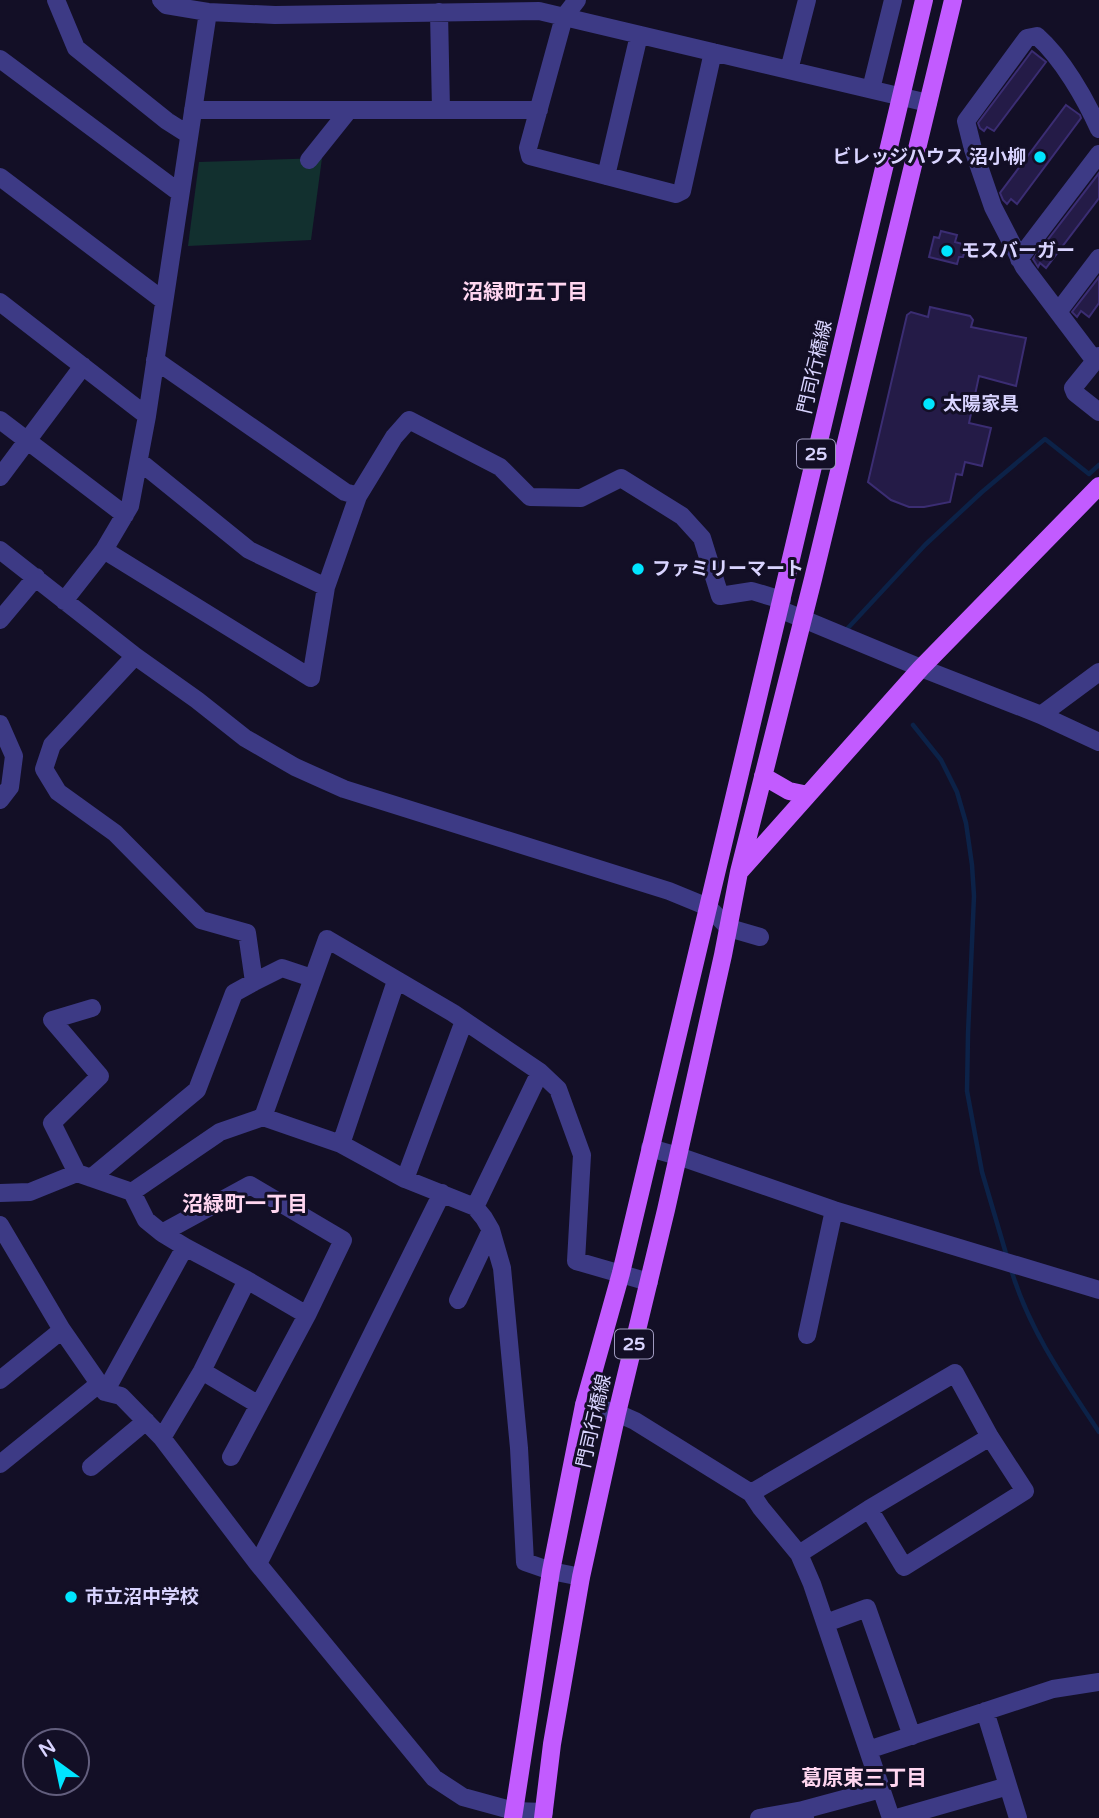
<svg xmlns="http://www.w3.org/2000/svg" width="1099" height="1818" viewBox="0 0 1099 1818" font-family="'Varela Round','Noto Sans JP',sans-serif">
<rect width="100%" height="100%" fill="#130f26"/>
<path fill="#12302f" d="M 322,158 L 311,240 L 188,246 L 199,162 Z"/>
<g fill="none" stroke-linecap="round" stroke-linejoin="round">
<path stroke="#0c2248" stroke-width="4.5" d="M 847,629 L 925,545 L 982,492 L 1045,439 L 1089,474 L 1099,465
M 913,725 L 941,760 L 957,792 L 966,823 L 972,865 L 974,896 L 968,1034 L 967,1091 L 982,1172 L 1007,1257
M 1011,1269 C 1028,1328 1065,1381 1099,1432"/>
</g>
<path fill="#241b47" stroke="#3b2d73" stroke-width="2" d="M 1032,51 L 1046,62 L 994,131 L 987,127 L 984,131 L 980,128 L 978,123 Z
M 1066,105 L 1080,115 L 1081,118 L 1017,204 L 1011,199 L 1007,204 L 1003,200 L 1000,193 Z
M 1099,173 L 1099,198 L 1046,268 L 1040,263 L 1038,267 L 1033,259 Z
M 941,231 L 957,235 L 955,242 L 966,245 L 963,257 L 959,257 L 957,264 L 929,257 L 934,237 L 939,238 Z
M 1099,277 L 1099,303 L 1089,317 L 1081,311 L 1077,317 L 1072,312 Z
M 930,307 L 970,316 L 973,320 L 971,327 L 1026,338 L 1016,386 L 979,376 L 969,423 L 991,428 L 982,466 L 965,462 L 962,475 L 956,474 L 950,502 L 924,507 L 909,507 L 891,500 L 868,482 L 907,315 L 911,312 L 928,317 Z"/>
<g fill="none" stroke-linecap="round" stroke-linejoin="round">
<path stroke="#3d3a85" stroke-width="18" d="M 56,0 L 76,48 L 167,121 L 189,135
M 161,0 L 166,5 L 208,12 L 275,15 L 539,11 L 928,103
M 577,0 L 564,17 L 528,148 L 530,156 L 676,194 L 682,191 L 713,52
M 439,12 L 441,110
M 0,59 L 180,193
M 789,70 L 807,0
M 871,89 L 893,0
M 193,110 L 539,110
M 309,160 L 349,110
M 606,176 L 639,35
M 0,177 L 164,301
M 1019,259 L 1099,154
M 0,302 L 147,416
M 1058,312 L 1099,258
M 1099,356 L 1073,388 L 1075,393 L 1099,412
M 1095,361 L 1024,267 L 993,207 L 973,149 L 966,121 L 1027,38 L 1037,36 C 1062,58 1085,98 1099,129
M 0,420 L 125,515
M 139,461 L 249,550 L 326,587
M 0,477 L 83,366
M 358,496 L 394,437 L 409,420 L 500,467 L 530,497 L 581,498 L 621,478 L 682,516 L 702,538 L 720,596 L 752,591 L 782,600
M 0,550 L 135,656 L 197,700 L 245,738 L 295,767 L 344,789 L 669,891 L 708,907 L 729,928 L 760,937
M 104,550 L 311,678 L 326,587 L 358,496 L 345,492 L 155,360
M 64,601 L 104,550 L 130,506 L 147,416 L 208,12
M 779,609 L 921,668 L 1041,715 L 1099,742
M 0,620 L 36,577
M 135,656 L 52,745 L 44,769 L 58,792 L 115,833 L 201,920 L 247,933 L 254,982 L 282,968 L 312,978
M 1041,715 L 1099,672
M 0,724 L 14,756 L 10,787 L 0,800
M 263,1117 L 327,939 L 453,1013 L 540,1072 L 558,1089 L 582,1155 L 576,1261 L 649,1282
M 341,1144 L 396,981
M 650,1148 L 678,1156 L 834,1210 L 1099,1290
M 77,1173 L 52,1123 L 100,1076 L 52,1020 L 92,1008
M 91,1178 L 197,1090 L 234,993 L 254,982
M 405,1179 L 464,1021
M 132,1192 L 146,1220 L 162,1233
M 0,1193 L 30,1192 L 77,1173 L 132,1192 L 220,1132 L 263,1117 L 341,1144 L 405,1179 L 475,1207 L 484,1218 L 491,1230 L 502,1268 L 519,1448 L 525,1562 L 551,1571 L 581,1577
M 475,1207 L 540,1072
M 0,1225 L 62,1330 L 105,1392 L 121,1396 L 162,1438 L 258,1564 L 434,1778 L 463,1797 L 514,1811 L 544,1812
M 185,1247 L 247,1280
M 458,1300 L 491,1230
M 807,1335 L 834,1210
M 202,1371 L 259,1405
M 0,1380 L 62,1330
M 105,1392 L 185,1247 L 162,1233 L 250,1185 L 343,1240 L 307,1315 L 247,1280 L 202,1371 L 162,1438
M 584,1405 L 617,1413 L 635,1421 L 751,1493 L 761,1508 L 799,1554 L 812,1584 L 891,1818
M 231,1457 L 307,1315
M 0,1464 L 100,1383
M 91,1467 L 146,1421
M 751,1493 L 955,1373 L 990,1437 L 1025,1491 L 904,1567 L 869,1509
M 799,1554 L 869,1509 L 990,1437
M 258,1564 L 442,1193
M 826,1623 L 867,1608 L 912,1736
M 985,1711 L 1018,1818
M 868,1750 L 1053,1689 L 1099,1682
M 759,1818 L 803,1810
M 805,1818 L 803,1810 L 881,1789
M 897,1818 L 1008,1786"/>
<path stroke="#c25bff" stroke-width="18" d="M 763,776 L 789,791 L 808,795
M 741,870 L 921,668 L 1099,486
M 513,1818 L 551,1571 L 584,1405 L 621,1273 L 924,0
M 543,1818 L 552,1744 L 581,1577 L 617,1413 L 666,1210 L 723,955 L 739,872 L 813,579 L 953,0"/>
</g>
<g fill="#00e5ff" stroke="#130f26" stroke-width="2.5">
<circle cx="1040" cy="157" r="7"/>
<circle cx="947" cy="251" r="7"/>
<circle cx="929" cy="404" r="7"/>
<circle cx="638" cy="569" r="7"/>
<circle cx="71" cy="1597" r="7"/>
</g>
<g text-anchor="middle" dominant-baseline="central" stroke-width="6" stroke-linejoin="round" paint-order="stroke">
<g fill="#130f26" stroke="#9e99be" stroke-width="2">
<rect x="797" y="439.5" width="38" height="29" rx="5"/>
<rect x="615" y="1329.5" width="38" height="29" rx="5"/>
</g>
<g font-size="18" font-weight="bold" fill="#d9d4ff">
<text x="816" y="454">25</text>
<text x="634" y="1344">25</text>
</g>
<g font-size="19" font-weight="bold" fill="#d9d4ff" stroke="#130f26" text-anchor="start">
<text x="1026" y="157" text-anchor="end">ビレッジハウス 沼小柳</text>
<text x="961" y="251">モスバーガー</text>
<text x="943" y="404">太陽家具</text>
<text x="652" y="569">ファミリーマート</text>
<text x="85" y="1597">市立沼中学校</text>
</g>
<g font-size="19" fill="#d9d4ff" stroke="#130f26">
<text transform="translate(815 367) rotate(-77)">門司行橋線</text>
<text transform="translate(594 1421) rotate(-77)">門司行橋線</text>
</g>
<g font-size="21" font-weight="bold" fill="#ffd6f0" stroke="#130f26">
<text x="525" y="292">沼緑町五丁目</text>
<text x="245" y="1204">沼緑町一丁目</text>
<text x="864" y="1778">葛原東三丁目</text>
</g>
</g>
<g transform="translate(56 1762) rotate(327)"><circle r="33" fill="#130f26" stroke="#625e7d" stroke-width="2"/>
<path d="M0-5L12 26L0 18L-12 26Z" fill="#00e5ff"/>
<text y="-10" font-size="19" font-weight="bold" text-anchor="middle" fill="#d9d4ff">N</text>
</g>
</svg>
